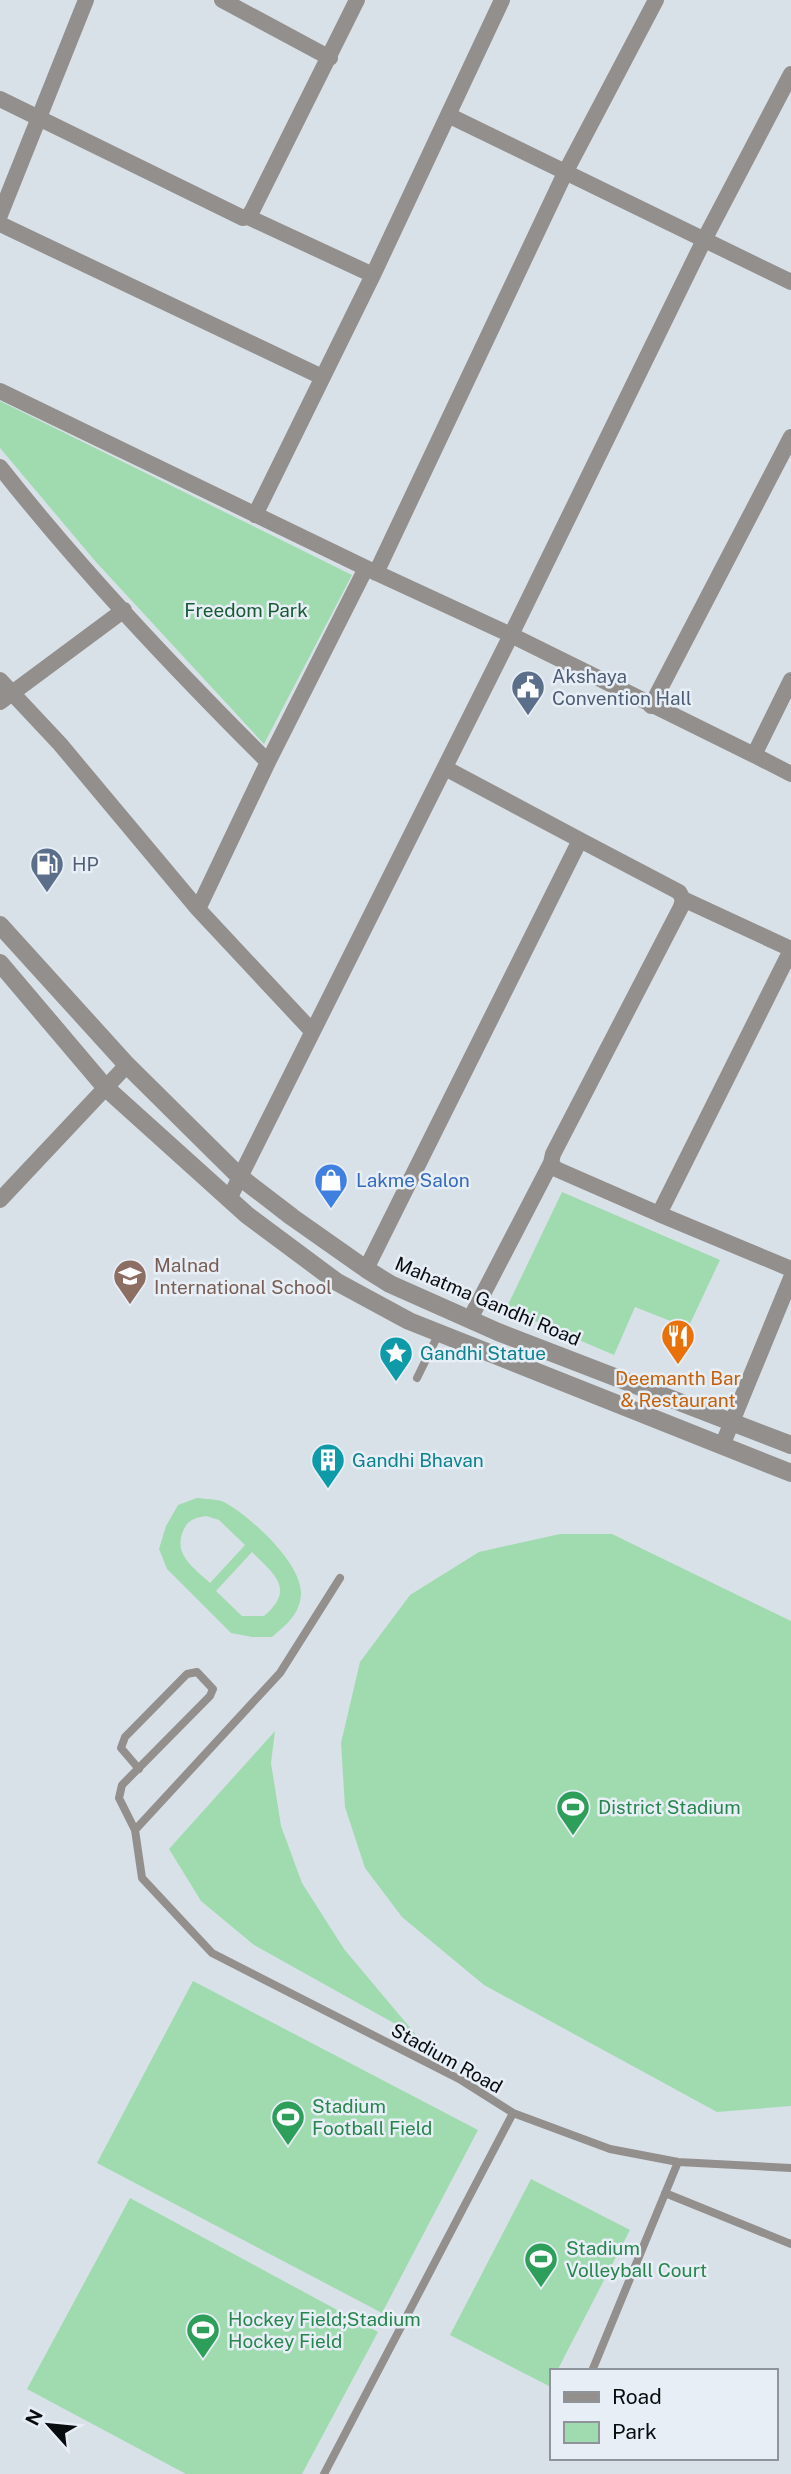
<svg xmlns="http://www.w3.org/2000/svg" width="791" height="2474" viewBox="0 0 791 2474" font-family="'Public Sans',sans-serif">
<rect width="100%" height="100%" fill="#d9e1e8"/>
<path fill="#9fdbaf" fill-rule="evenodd" d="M 0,401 L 352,575 L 264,744 L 96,562 L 0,448 Z
M 562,1192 L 720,1260 L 688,1328 L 635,1307 L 614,1355 L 506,1309 Z
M 197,1498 C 206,1499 217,1499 224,1502 C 250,1516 302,1563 301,1594 C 300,1614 286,1625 272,1637 L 252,1637 L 231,1633 L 167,1569 L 159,1549 L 166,1526 L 178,1505 ZM 206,1516 L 219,1520 L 245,1545 L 210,1583 C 193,1567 172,1554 184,1529 C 189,1519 195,1518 206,1516 ZM 252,1552 C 274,1574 296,1589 264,1616 L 242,1616 L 216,1591 Z
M 560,1534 L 612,1534 L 791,1621 L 791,2106 L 717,2112 L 484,1985 L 402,1917 L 365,1868 L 345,1807 L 341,1743 L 360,1662 L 410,1595 L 479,1552 Z
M 275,1731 L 271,1763 L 281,1826 L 302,1883 L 344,1949 L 417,2036 L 254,1945 L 201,1901 L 169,1849 Z
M 193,1981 L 478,2130 L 382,2313 L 97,2163 Z
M 531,2179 L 630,2230 L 557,2371 L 551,2371 L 549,2386 L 450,2335 Z
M 130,2198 L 378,2332 L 302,2474 L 186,2474 L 27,2389 Z"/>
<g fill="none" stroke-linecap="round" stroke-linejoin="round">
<path stroke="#938f8d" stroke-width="8" d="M 417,1378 L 439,1333
M 139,1769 L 121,1748 L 125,1737 L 187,1674 L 197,1672 L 213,1689 L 210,1696 L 122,1785 L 119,1798 L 135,1830 L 142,1878 L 212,1953 L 461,2080 L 513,2113 L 324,2474
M 135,1830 L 280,1673 L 340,1578
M 513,2113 L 610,2149 L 678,2162 L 791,2168
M 665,2193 L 791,2244
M 592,2371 L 678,2162"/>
<path stroke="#938f8d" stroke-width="16" d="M 222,0 L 330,58
M 0,99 L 243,218 L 248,217 L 252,211 L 357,0
M 448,115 L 791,282
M 0,215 L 86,0
M 248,217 L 373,275
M 0,224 L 322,377
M 0,391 L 366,568 L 511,635 L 754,755 L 791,680
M 0,467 C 82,571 174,668 268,762 L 366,568
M 255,515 L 373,275 L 502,0
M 376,573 L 566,171 L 656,0
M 0,680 L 60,744 L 198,909 L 268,762
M 0,702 L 124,610
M 651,706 L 791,437
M 754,755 L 791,774
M 445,768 L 580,840
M 683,899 L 791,949
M 198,909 L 311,1030
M 229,1199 L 511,635 L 704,240 L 791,74
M 0,1200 L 127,1065
M 659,1214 L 791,1269
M 366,1269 L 580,840 L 679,892 L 683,899 L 681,907 L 553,1154 L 551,1163 L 556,1169 L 659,1214 L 791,950
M 470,1319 L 551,1163
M 722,1446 L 791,1278"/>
<path stroke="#938f8d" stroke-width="18" d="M 0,925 L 127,1065 L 240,1177 L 292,1217 L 366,1269 L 390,1284 L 498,1332 L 791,1445
M 0,963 L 105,1087 L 247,1215 L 337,1282 L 409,1321 L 791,1473"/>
</g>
<defs>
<g id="civic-pin" transform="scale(1.75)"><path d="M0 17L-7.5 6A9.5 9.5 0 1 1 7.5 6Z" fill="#5c6f8a" stroke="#e7eef6"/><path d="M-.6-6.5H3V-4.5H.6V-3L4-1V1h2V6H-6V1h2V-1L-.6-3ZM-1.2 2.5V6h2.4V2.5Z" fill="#fff"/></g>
<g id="fuel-pin" transform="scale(1.75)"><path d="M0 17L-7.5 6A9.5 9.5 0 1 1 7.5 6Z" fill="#5c6f8a" stroke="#e7eef6"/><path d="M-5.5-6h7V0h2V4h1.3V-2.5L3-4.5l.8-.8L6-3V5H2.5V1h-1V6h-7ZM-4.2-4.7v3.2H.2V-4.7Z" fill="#fff"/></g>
<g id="shop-pin" transform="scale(1.75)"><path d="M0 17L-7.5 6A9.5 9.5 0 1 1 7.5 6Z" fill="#3f7fe0" stroke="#e7eef6"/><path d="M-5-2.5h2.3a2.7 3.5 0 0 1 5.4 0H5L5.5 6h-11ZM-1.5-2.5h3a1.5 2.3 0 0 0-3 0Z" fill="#fff"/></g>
<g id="school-pin" transform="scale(1.75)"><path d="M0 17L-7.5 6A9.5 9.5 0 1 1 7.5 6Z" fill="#8d6e63" stroke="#e7eef6"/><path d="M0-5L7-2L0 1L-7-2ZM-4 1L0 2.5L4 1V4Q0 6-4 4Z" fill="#fff"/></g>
<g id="restaurant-pin" transform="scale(1.75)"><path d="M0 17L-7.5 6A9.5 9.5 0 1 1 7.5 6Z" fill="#e8710a" stroke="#e7eef6"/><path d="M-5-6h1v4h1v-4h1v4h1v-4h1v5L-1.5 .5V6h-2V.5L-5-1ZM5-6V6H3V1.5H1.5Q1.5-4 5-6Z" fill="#fff"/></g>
<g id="sight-pin" transform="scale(1.75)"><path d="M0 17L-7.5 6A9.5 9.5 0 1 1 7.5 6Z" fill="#0f9aa8" stroke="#e7eef6"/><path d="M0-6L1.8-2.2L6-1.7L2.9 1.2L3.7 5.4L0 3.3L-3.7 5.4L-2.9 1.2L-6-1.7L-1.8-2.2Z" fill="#fff"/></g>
<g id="building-pin" transform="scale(1.75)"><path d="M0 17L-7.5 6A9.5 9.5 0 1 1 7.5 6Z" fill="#0f9aa8" stroke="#e7eef6"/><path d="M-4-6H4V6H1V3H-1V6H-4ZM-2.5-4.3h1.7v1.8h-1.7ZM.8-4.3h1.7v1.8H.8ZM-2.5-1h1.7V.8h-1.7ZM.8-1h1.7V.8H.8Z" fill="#fff"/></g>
<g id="stadium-pin" transform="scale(1.75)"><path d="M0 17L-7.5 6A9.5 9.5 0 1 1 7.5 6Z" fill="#2e9e5b" stroke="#e7eef6"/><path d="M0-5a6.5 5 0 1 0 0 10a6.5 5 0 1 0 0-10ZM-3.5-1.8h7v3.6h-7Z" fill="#fff"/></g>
</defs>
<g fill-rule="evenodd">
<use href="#civic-pin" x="528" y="687"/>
<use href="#fuel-pin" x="47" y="864"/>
<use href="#shop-pin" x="331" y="1180"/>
<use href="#school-pin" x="130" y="1276"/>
<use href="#restaurant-pin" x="678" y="1336"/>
<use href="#sight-pin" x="396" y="1353"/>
<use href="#building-pin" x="328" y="1460"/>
<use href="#stadium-pin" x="573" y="1807"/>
<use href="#stadium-pin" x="288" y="2117"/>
<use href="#stadium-pin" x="541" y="2259"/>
<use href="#stadium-pin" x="203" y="2330"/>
</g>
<g text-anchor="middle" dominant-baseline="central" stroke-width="5" stroke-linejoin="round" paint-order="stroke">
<g font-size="19" fill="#185b33" stroke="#e7eef6">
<text x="246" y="610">Freedom Park</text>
</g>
<g font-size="19" fill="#4e5e75" stroke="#e7eef6" text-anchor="start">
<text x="552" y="676">Akshaya<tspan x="552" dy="22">Convention Hall</tspan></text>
<text x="72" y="864">HP</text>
</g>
<g font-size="19" fill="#366cbe" stroke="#e7eef6" text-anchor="start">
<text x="356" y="1180">Lakme Salon</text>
</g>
<g font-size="19" fill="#785e54" stroke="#e7eef6" text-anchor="start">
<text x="154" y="1265">Malnad<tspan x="154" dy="22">International School</tspan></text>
</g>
<g font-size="19" fill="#090c0e" stroke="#e7eef6">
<text transform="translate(488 1301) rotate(23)">Mahatma Gandhi Road</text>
<text transform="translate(447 2058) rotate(29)">Stadium Road</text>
</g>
<g font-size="19" fill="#0d838f" stroke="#e7eef6" text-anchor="start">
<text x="420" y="1353">Gandhi Statue</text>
<text x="352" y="1460">Gandhi Bhavan</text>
</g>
<g font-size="19" fill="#c56008" stroke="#e7eef6">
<text x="678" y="1378">Deemanth Bar<tspan x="678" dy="22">&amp; Restaurant</tspan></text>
</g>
<g font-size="19" fill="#27864d" stroke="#e7eef6" text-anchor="start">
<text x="598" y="1807">District Stadium</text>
<text x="312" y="2106">Stadium<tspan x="312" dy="22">Football Field</tspan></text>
<text x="566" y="2248">Stadium<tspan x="566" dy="22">Volleyball Court</tspan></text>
<text x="228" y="2319">Hockey Field;Stadium<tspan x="228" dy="22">Hockey Field</tspan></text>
</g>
</g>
<rect x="550" y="2369" width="228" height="91" fill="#e7eef6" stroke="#8e9499" stroke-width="2"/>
<rect x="564" y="2392" width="35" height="10" fill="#938f8d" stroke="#8e9499" stroke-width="2"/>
<text x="612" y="2404" font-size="21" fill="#090c0e">Road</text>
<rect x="564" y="2422" width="35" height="21" fill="#9fdbaf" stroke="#8e9499" stroke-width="2"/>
<text x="612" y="2439" font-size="21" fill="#090c0e">Park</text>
<g transform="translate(49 2425) rotate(297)" stroke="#e7eef6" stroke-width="5" paint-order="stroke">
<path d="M0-5L12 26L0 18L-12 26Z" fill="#090c0e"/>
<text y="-10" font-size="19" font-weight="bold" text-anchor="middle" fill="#090c0e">N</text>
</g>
</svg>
